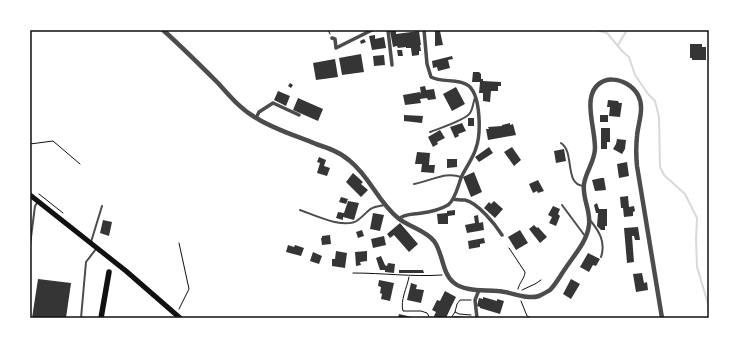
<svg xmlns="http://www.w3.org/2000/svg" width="739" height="348" viewBox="0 0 739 348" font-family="'Nunito Sans',sans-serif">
<rect width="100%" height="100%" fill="#fff"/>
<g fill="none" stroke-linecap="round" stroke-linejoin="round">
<path stroke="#d9d9d9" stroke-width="2" d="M 596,30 L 607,33 L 622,51 L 629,57 L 635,75 L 648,94 L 655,101 L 659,117 L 660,167 L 664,175 L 685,194 L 697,218 L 696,239 L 697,267 L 709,307
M 618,45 L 627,30"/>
</g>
<path fill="#353535" d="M 396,30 L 396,34 L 419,31 L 421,45 L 420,45 L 421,51 L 419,51 L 419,55 L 412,56 L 411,48 L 406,48 L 406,47 L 398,48 L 397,46 L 393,47 L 390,31 Z
M 435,31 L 440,31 L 443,45 L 435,46 Z
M 375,35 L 375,39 L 384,37 L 386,48 L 372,50 L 369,36 Z
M 364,39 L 366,42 L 361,44 L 360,41 Z
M 690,44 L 702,44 L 702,47 L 706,47 L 706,60 L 692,60 L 692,58 L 690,58 Z
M 397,50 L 402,50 L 403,56 L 398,56 Z
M 361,54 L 364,72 L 342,75 L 339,58 Z
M 384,55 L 385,65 L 374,66 L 373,56 Z
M 452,56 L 453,59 L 448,60 L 450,68 L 438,71 L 437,67 L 433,68 L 432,61 Z
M 335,59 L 338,77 L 316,80 L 313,63 Z
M 473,72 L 479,72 L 481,74 L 481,79 L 483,79 L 483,81 L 501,82 L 501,86 L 498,86 L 498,91 L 491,91 L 490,102 L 483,101 L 483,93 L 479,93 L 480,82 L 472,82 Z
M 290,83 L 293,85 L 291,88 L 288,86 Z
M 425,86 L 426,90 L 434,89 L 436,99 L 428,100 L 427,98 L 420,99 L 421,103 L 405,105 L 403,95 L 420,92 L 421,94 L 420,87 Z
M 456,87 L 465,104 L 452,111 L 443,94 Z
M 278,91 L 290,96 L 286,106 L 274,100 Z
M 298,98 L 323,109 L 318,121 L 293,110 Z
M 608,100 L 618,101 L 619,103 L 622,103 L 620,117 L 609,116 L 610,107 L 607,107 Z
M 404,115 L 423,116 L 422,123 L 404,121 Z
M 600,115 L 608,115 L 608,122 L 600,122 Z
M 468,118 L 474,118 L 474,126 L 468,126 Z
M 462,123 L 466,131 L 458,134 L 459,136 L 455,138 L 450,127 Z
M 510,123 L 510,125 L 513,124 L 516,135 L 488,140 L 486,129 L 489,129 L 488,127 L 502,126 L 502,125 Z
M 601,128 L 610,128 L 610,142 L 607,142 L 607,149 L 601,149 Z
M 440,130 L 445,138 L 437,142 L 438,144 L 433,147 L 428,137 Z
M 617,139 L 626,140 L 625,149 L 622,154 L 613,149 L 616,144 Z
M 489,147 L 493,153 L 479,162 L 475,157 Z
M 512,147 L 521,160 L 514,166 L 504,152 Z
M 564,149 L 566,161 L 556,163 L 554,151 Z
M 417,152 L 430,153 L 429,165 L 435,165 L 434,173 L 421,172 L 422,164 L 415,164 Z
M 319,157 L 326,160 L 324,166 L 330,168 L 327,176 L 317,173 L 320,163 L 317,162 Z
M 447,159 L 457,159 L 457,167 L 447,168 Z
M 627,162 L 629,176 L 619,178 L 617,164 Z
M 474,172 L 482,192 L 471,197 L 463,177 Z
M 353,173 L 363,182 L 361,184 L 368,190 L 361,197 L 346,182 Z
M 601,178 L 604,178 L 606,190 L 595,191 L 592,180 Z
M 538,180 L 544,191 L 538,193 L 537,191 L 533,193 L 529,184 Z
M 628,196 L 629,207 L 634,206 L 635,211 L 633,212 L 633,216 L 624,217 L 623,208 L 621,208 L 620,197 Z
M 341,197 L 348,199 L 346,204 L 339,202 Z
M 348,201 L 359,203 L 354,220 L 343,217 L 343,220 L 336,218 L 338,212 L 344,213 Z
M 494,201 L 503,209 L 495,218 L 484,208 L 489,202 L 491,204 Z
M 597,203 L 599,209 L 607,209 L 607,226 L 605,226 L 605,230 L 601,230 L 597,226 L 598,213 L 596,213 L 594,205 Z
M 553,206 L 560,209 L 558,214 L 560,216 L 556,226 L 549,223 L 552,217 L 548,215 Z
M 455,210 L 455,215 L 448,216 L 448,224 L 438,224 L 437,214 L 447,213 L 447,211 Z
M 373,213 L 384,215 L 380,231 L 370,229 Z
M 478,215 L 479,223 L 483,222 L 484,230 L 467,233 L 465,225 L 475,223 L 474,216 Z
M 103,220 L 112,222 L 109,236 L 100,233 Z
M 400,223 L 418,244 L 409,252 L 394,235 L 390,238 L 387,234 Z
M 534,225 L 537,228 L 538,227 L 547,237 L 540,243 L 529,229 Z
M 638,227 L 640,240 L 635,240 L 634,236 L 632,236 L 634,262 L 627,263 L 624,228 Z
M 362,230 L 364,236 L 358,238 L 356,232 Z
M 520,230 L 528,243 L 516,250 L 508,237 Z
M 330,235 L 331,244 L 322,245 L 321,238 L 322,238 L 322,236 Z
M 384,236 L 386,245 L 373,248 L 371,239 Z
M 484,238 L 485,243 L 480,244 L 480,247 L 469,249 L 468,241 Z
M 288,245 L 294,247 L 295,245 L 304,248 L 301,256 L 286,252 Z
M 336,251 L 347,253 L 345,268 L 332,266 L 332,259 L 335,259 Z
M 367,251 L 367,261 L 360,262 L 361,265 L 356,266 L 355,252 Z
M 313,252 L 322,256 L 319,264 L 310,261 Z
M 588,253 L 600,259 L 596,266 L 593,265 L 589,272 L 580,267 Z
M 381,256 L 385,265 L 387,266 L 388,263 L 395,264 L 394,273 L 385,272 L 385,270 L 380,270 L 376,258 Z
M 399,270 L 423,270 L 424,273 L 399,273 Z
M 642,273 L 644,283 L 647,282 L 648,290 L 636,292 L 633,274 Z
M 38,279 L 71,283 L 66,318 L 32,318 Z
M 571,279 L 580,284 L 571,299 L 563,294 Z
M 379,280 L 394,283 L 390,301 L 381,299 L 382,294 L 380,293 L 381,287 L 378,286 Z
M 411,283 L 417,285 L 416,289 L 424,290 L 421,303 L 407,300 Z
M 445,291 L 456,297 L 451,307 L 446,318 L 433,318 L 436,312 L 432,310 L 437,300 L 440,301 Z
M 483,297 L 497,301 L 497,299 L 504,301 L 500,314 L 480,308 L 480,307 L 477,306 L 479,298 L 483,299 Z
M 399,314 L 412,317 L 412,318 L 398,318 Z
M 454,316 L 467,317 L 467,318 L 454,318 Z"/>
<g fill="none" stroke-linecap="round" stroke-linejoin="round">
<path stroke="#111" stroke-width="1" d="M 328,30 L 330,34
M 30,144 L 53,141 L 80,164
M 39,194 L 63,213
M 179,243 L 189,289 L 179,309
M 509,248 L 525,272 C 525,278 519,283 518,289
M 353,273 C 383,273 412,277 442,275
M 409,277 C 407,288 400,300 403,311 L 421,311 L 427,313 L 430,318
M 522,290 L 535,284 L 541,280
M 471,300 L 460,300 L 457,304 L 455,312 L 459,314 L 471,315
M 521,301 L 527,316 L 532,318
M 451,318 L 455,312"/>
<path stroke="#4c4c4c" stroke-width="2" d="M 430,132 C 440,128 466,120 470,113 C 473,109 473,102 475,98
M 561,143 C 575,152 564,184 583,186
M 414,184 C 431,181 446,171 461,177
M 562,205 L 585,236
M 300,210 C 314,215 345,230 358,220 C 371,210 366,208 385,205
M 590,220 C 599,231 606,242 601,257
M 91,242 L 102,206
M 30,245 L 35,206 L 37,203
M 81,318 L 86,262 L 96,249"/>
<path stroke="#4c4c4c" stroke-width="3.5" d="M 388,30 L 392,65
M 332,38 L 335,39 L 336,48 L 372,30
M 256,118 L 259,112 L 273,103 L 299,115
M 453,199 C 457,200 461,200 465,200 C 478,203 495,224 502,235
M 399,219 C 406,213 413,215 422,213 C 430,212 441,209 448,205 C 455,200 458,186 461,178 C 465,168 473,159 476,148 C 481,134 481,97 469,86 C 459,78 442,83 431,77 L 427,64 L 424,30
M 477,318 L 475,300 L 479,290"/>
<path stroke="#4c4c4c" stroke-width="4.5" d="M 163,30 C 182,47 200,65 218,83 C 230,96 242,111 258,119 C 276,130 297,136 316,144 C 328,148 340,152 350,161 C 370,177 378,202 398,218 C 409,227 425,230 434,241 C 443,253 442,273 453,282 C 457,286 464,288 469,289 C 478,291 488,290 498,291 C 512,292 526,300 539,296 C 543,294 547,292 550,290 C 556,284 560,276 565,269 C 574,255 587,242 589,225 C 591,211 582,198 584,184 C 586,171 595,161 595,148 C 595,132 588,111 591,98 C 596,72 627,76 638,95 C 645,108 638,123 637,136 C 636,146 636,156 637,166 L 662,318"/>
<path stroke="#111" stroke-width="5" d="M 30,195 L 126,271 L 180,318"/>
<path stroke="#111" stroke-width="5.5" d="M 101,318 L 109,272"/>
</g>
<rect width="739" height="348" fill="none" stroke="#ffffff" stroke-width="62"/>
<rect x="31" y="31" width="677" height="286" fill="none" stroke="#111" stroke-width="1.5"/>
</svg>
